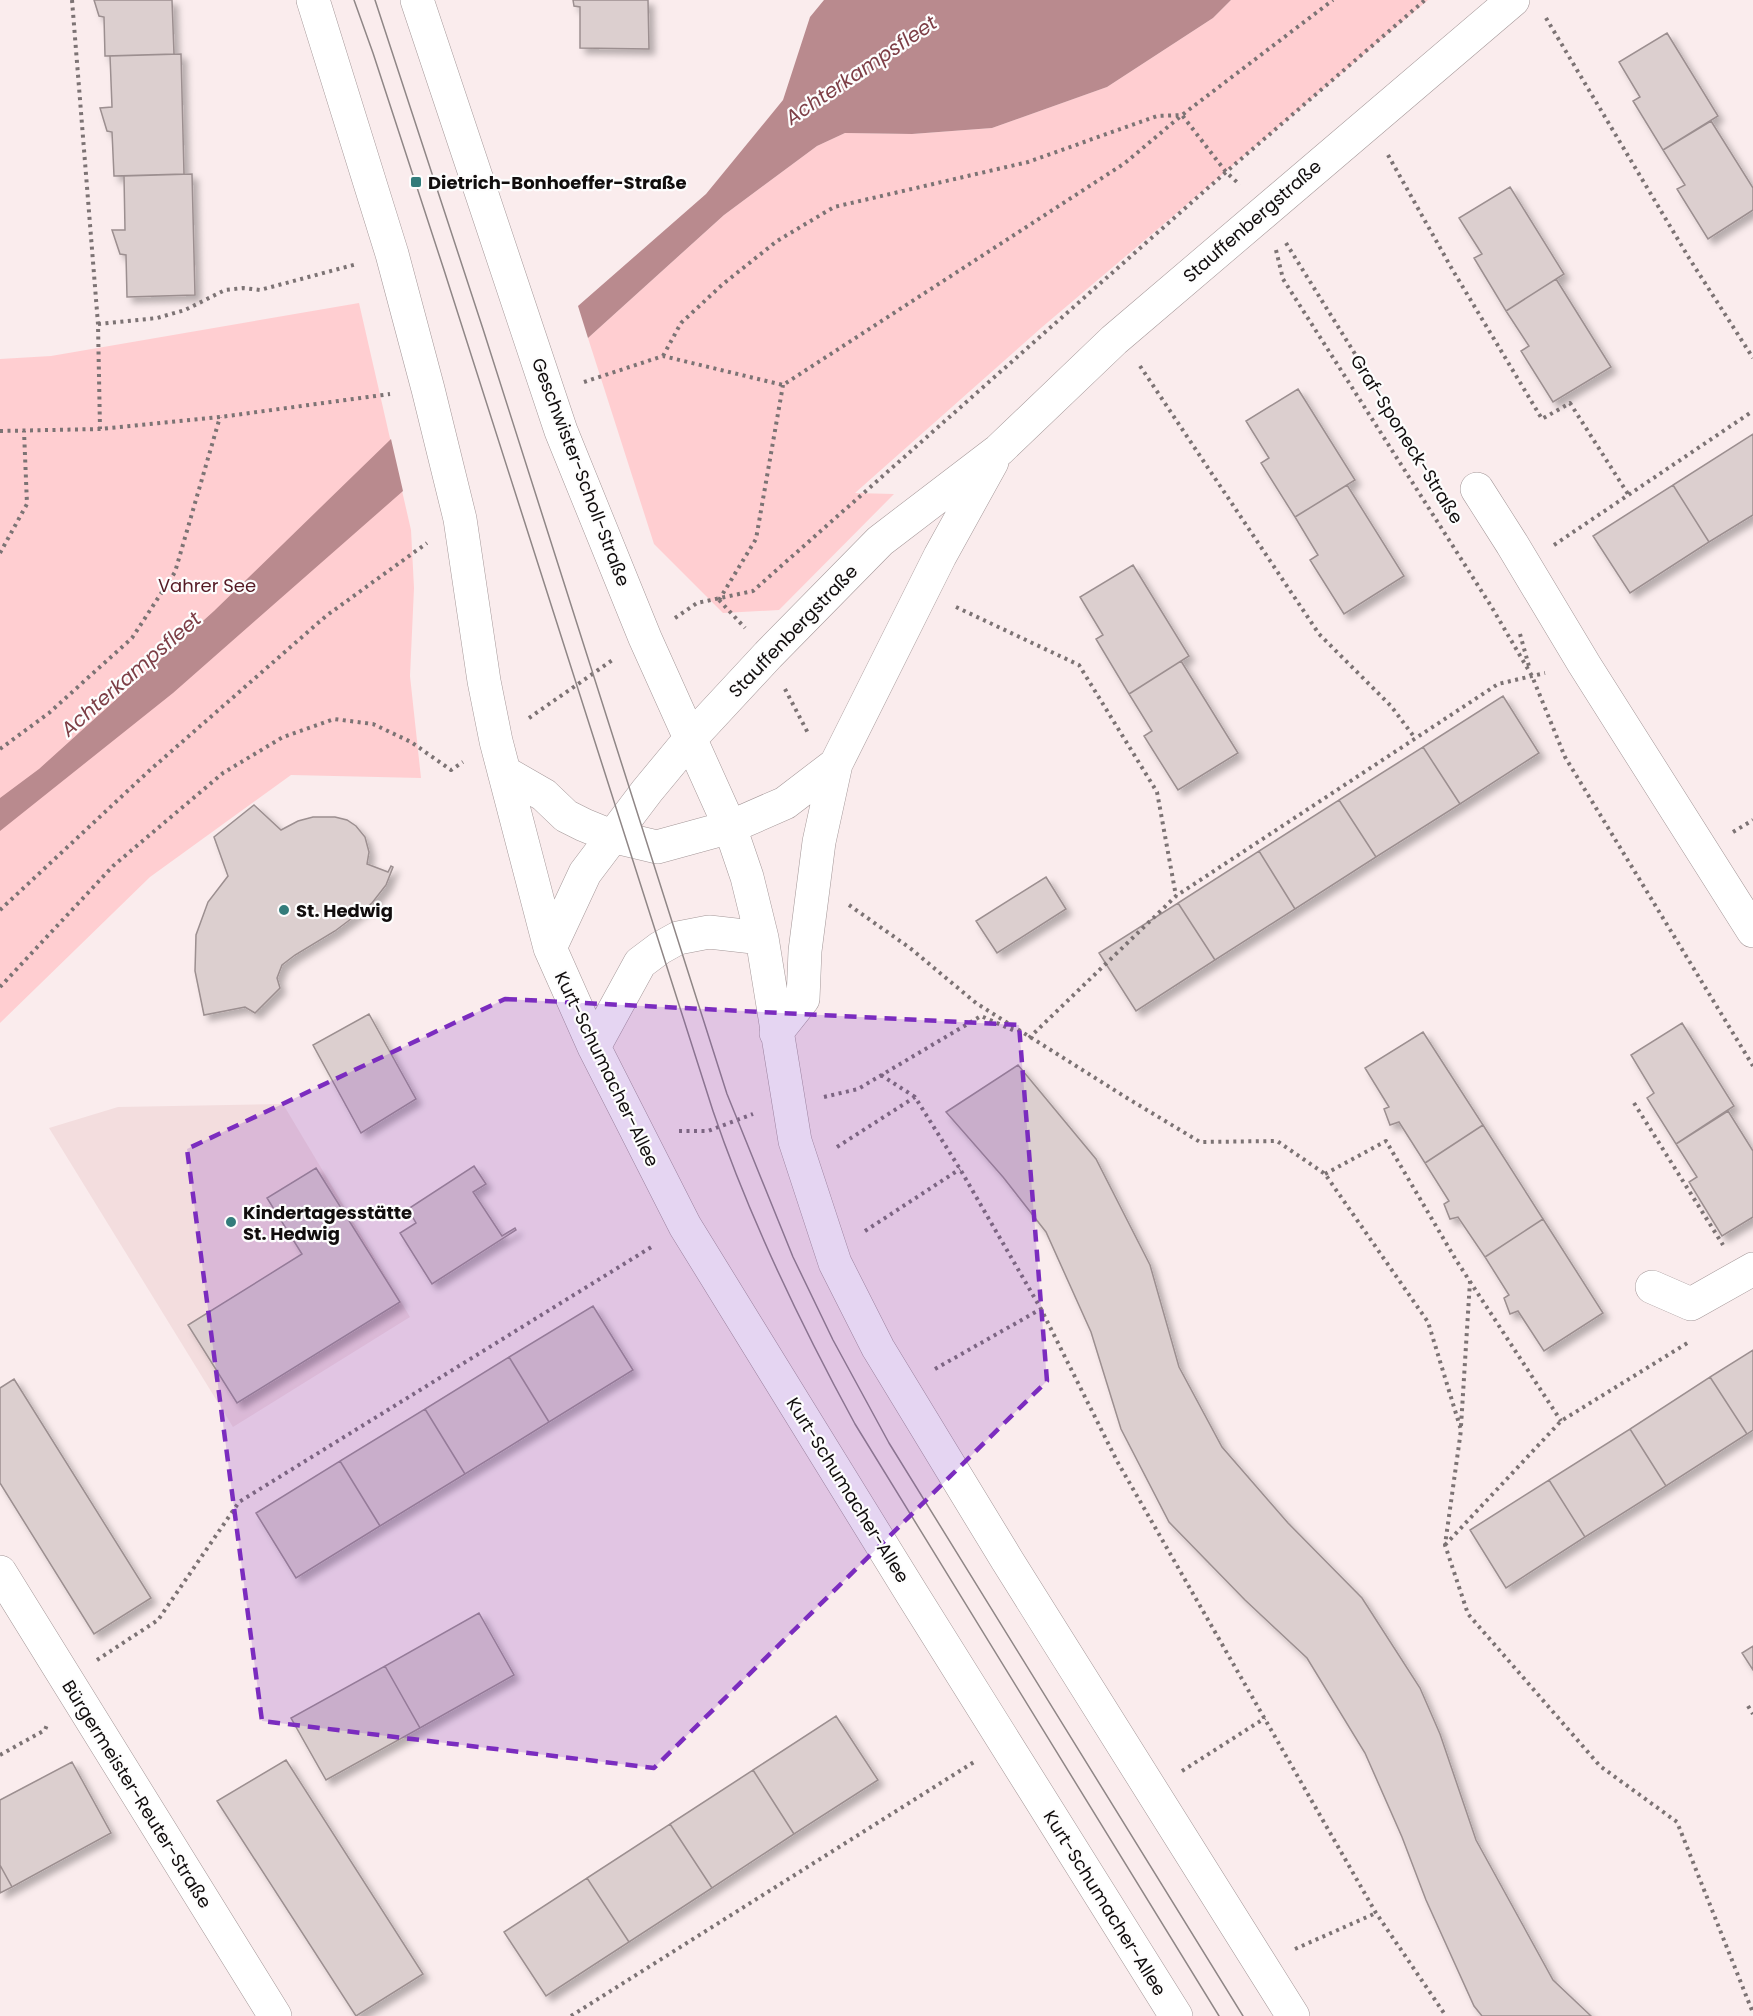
<svg xmlns="http://www.w3.org/2000/svg" width="1753" height="2016" viewBox="0 0 1753 2016" font-family="Poppins,sans-serif">
<defs>
<filter id="shadow"><feDropShadow dx="5.5" dy="5.5" stdDeviation="3" flood-color="#0004"/></filter>
</defs>
<rect width="100%" height="100%" fill="#faeced"/>
<path fill="#f3ddde" d="M 283,1104 L 410,1317 L 233,1427 L 49,1128 L 118,1107 Z"/>
<path fill="#ffced1" d="M 1231,0 L 1428,0 L 1041,328 L 855,493 L 894,494 L 779,610 L 723,613 L 654,544 L 588,338 L 724,215 L 817,146 L 845,133 L 912,134 L 992,128 L 1107,87 L 1213,18 Z
M 359,303 L 411,530 L 414,588 L 410,676 L 421,778 L 291,775 L 150,877 L 0,1023 L 0,359 L 51,356 Z"/>
<path fill="#b98a8e" d="M 824,0 L 1231,0 L 1213,18 L 1107,87 L 992,128 L 912,134 L 845,133 L 817,146 L 724,215 L 588,338 L 578,306 L 706,194 L 783,100 L 810,17 Z
M 391,439 L 403,491 L 173,693 L 0,831 L 0,798 L 39,769 L 214,611 Z"/>
<path fill="#dccfcf" stroke="#9c8f90" stroke-width="1.5" filter="url(#shadow)" d="M 94,0 L 172,0 L 174,54 L 105,56 L 104,17 L 99,16 Z
M 573,0 L 648,0 L 649,49 L 580,48 L 580,7 L 574,6 Z
M 1667,33 L 1718,116 L 1663,150 L 1633,101 L 1640,97 L 1619,62 Z
M 181,54 L 184,174 L 114,176 L 112,132 L 107,131 L 100,108 L 112,107 L 110,56 Z
M 1711,121 L 1753,188 L 1753,210 L 1708,239 L 1677,189 L 1685,185 L 1663,150 Z
M 192,174 L 195,295 L 127,297 L 126,255 L 120,254 L 112,230 L 125,230 L 124,176 Z
M 1510,187 L 1564,274 L 1506,311 L 1474,258 L 1482,254 L 1459,218 Z
M 1556,279 L 1611,367 L 1553,402 L 1521,351 L 1529,346 L 1506,311 Z
M 1298,389 L 1355,480 L 1295,517 L 1261,463 L 1269,458 L 1246,421 Z
M 1753,434 L 1753,515 L 1709,542 L 1673,485 Z
M 1347,485 L 1404,576 L 1344,614 L 1310,560 L 1318,555 L 1295,517 Z
M 1673,485 L 1709,542 L 1630,593 L 1593,536 Z
M 1133,565 L 1189,656 L 1129,694 L 1096,639 L 1103,635 L 1080,597 Z
M 1181,661 L 1238,753 L 1178,790 L 1144,736 L 1152,731 L 1129,694 Z
M 1503,696 L 1539,753 L 1460,804 L 1423,747 Z
M 1423,747 L 1460,804 L 1376,857 L 1339,800 Z
M 1339,800 L 1376,857 L 1295,909 L 1259,851 Z
M 254,805 L 281,830 L 298,821 L 313,817 L 335,817 L 347,820 L 356,826 L 365,837 L 369,852 L 367,864 L 388,872 L 391,866 L 393,867 L 386,885 L 372,903 L 335,931 L 295,955 L 282,965 L 277,978 L 280,988 L 255,1013 L 245,1007 L 204,1015 L 195,971 L 196,935 L 208,902 L 228,876 L 214,837 Z
M 1259,851 L 1295,909 L 1215,960 L 1178,903 Z
M 1046,877 L 1066,909 L 997,953 L 976,921 Z
M 1178,903 L 1215,960 L 1136,1011 L 1099,953 Z
M 369,1014 L 416,1099 L 361,1133 L 313,1045 Z
M 1682,1023 L 1734,1106 L 1676,1144 L 1647,1098 L 1654,1093 L 1631,1055 Z
M 1423,1032 L 1483,1125 L 1425,1163 L 1399,1122 L 1390,1125 L 1384,1109 L 1389,1107 L 1365,1068 Z
M 1018,1065 L 1096,1159 L 1150,1265 L 1179,1367 L 1222,1447 L 1288,1523 L 1362,1598 L 1420,1688 L 1440,1734 L 1476,1840 L 1553,1980 L 1591,2016 L 1482,2016 L 1474,2006 L 1426,1900 L 1402,1837 L 1365,1753 L 1307,1658 L 1245,1600 L 1169,1522 L 1121,1429 L 1091,1332 L 1046,1232 L 1003,1177 L 946,1112 Z
M 1728,1111 L 1753,1151 L 1753,1217 L 1722,1236 L 1689,1182 L 1697,1177 L 1676,1144 Z
M 1483,1125 L 1543,1219 L 1485,1257 L 1458,1217 L 1450,1219 L 1444,1204 L 1449,1201 L 1425,1163 Z
M 474,1166 L 486,1184 L 473,1192 L 502,1236 L 515,1228 L 516,1230 L 432,1284 L 400,1233 L 416,1223 L 408,1209 Z
M 316,1168 L 400,1302 L 237,1403 L 188,1325 L 302,1254 L 267,1198 Z
M 1543,1219 L 1603,1313 L 1544,1351 L 1518,1311 L 1510,1314 L 1504,1298 L 1509,1295 L 1485,1257 Z
M 593,1306 L 633,1370 L 549,1422 L 509,1357 Z
M 1753,1350 L 1753,1430 L 1747,1434 L 1710,1377 Z
M 509,1357 L 549,1422 L 465,1474 L 425,1409 Z
M 1710,1377 L 1747,1434 L 1666,1486 L 1630,1429 Z
M 14,1379 L 151,1598 L 94,1634 L 0,1483 L 0,1388 Z
M 425,1409 L 465,1474 L 380,1526 L 340,1461 Z
M 1630,1429 L 1666,1486 L 1585,1537 L 1549,1480 Z
M 340,1461 L 380,1526 L 296,1578 L 256,1513 Z
M 1549,1480 L 1585,1537 L 1506,1588 L 1470,1530 Z
M 479,1613 L 514,1675 L 420,1728 L 385,1666 Z
M 1753,1646 L 1753,1670 L 1742,1653 Z
M 385,1666 L 420,1728 L 326,1780 L 291,1718 Z
M 836,1716 L 878,1780 L 794,1834 L 753,1770 Z
M 286,1760 L 423,1974 L 356,2016 L 217,1801 Z
M 72,1762 L 111,1833 L 12,1887 L 0,1865 L 0,1800 Z
M 753,1770 L 794,1834 L 712,1888 L 670,1824 Z
M 670,1824 L 712,1888 L 629,1942 L 587,1878 Z
M 0,1865 L 12,1887 L 0,1893 Z
M 587,1878 L 629,1942 L 546,1996 L 504,1932 Z"/>
<g fill="none" stroke-linecap="round" stroke-linejoin="round">
<g stroke="#a49798" stroke-width="34">
<path id="minor" d="M 313,0 L 392,254 L 428,389 L 460,519 L 484,681 L 496,741 L 550,948 L 594,1047 L 685,1226 L 912,1594 L 1176,2016
M 417,0 L 561,431 L 645,638 L 730,827 L 747,877 L 762,938 L 795,1141 L 835,1263 L 878,1348 L 1007,1560 L 1293,2016
M 1477,489 L 1512,544 L 1584,664 L 1753,931
M 504,772 L 544,795 L 566,816 L 584,825 L 611,836 L 657,847 L 730,827 L 785,803 L 836,764
M 550,948 L 585,873 L 647,791 L 690,739 L 768,655 L 880,541 L 999,450 L 1114,340 L 1513,0
M 776,1033 L 803,999 L 805,951 L 819,842 L 836,764 L 940,556 L 992,462
M 594,1047 L 640,963 L 660,948 L 678,938 L 709,932 L 762,938
M 1652,1287 L 1691,1304 L 1753,1269
M 0,1572 L 275,2016"/>
</g>
<path stroke="#7c7374" stroke-width="4" stroke-dasharray="3 4.5" stroke-linecap="butt" d="M 72,0 L 98,324 L 100,429
M 1546,18 L 1689,258 L 1753,358
M 1388,155 L 1452,269 L 1542,419 L 1570,403 L 1628,494
M 1286,243 L 1439,489
M 1276,250 L 1283,279 L 1491,606 L 1532,676 L 1565,757 L 1753,1066
M 98,324 L 157,318 L 185,310 L 225,290 L 243,288 L 260,290 L 357,264
M 663,356 L 681,323 L 723,284 L 777,241 L 834,207 L 1028,162 L 1157,116 L 1182,115 L 1226,172 L 1240,185
M 1140,366 L 1319,634 L 1391,706 L 1415,738
M 584,382 L 663,356 L 783,385 L 1125,163 L 1182,115 L 1333,0
M 0,431 L 100,429 L 220,417 L 390,394
M 1554,545 L 1753,411
M 0,553 L 27,504 L 24,431
M 719,600 L 756,539 L 783,385
M 719,600 L 745,628
M 956,607 L 1079,665 L 1157,792 L 1176,896
M 675,618 L 697,603 L 753,591 L 1226,172 L 1425,0
M 1520,634 L 1530,670
M 785,689 L 809,735
M 529,718 L 614,659
M 0,749 L 49,713 L 132,638 L 175,572 L 220,417
M 1733,832 L 1753,820
M 849,905 L 910,948 L 976,1003 L 1127,1098 L 1200,1142 L 1277,1141 L 1325,1174 L 1428,1322 L 1461,1430 L 1445,1545 L 1468,1614 L 1600,1766 L 1677,1822 L 1753,2013
M 0,910 L 150,770 L 326,616 L 427,543
M 0,987 L 113,866 L 223,773 L 283,737 L 334,719 L 373,724 L 411,742 L 451,770 L 463,762
M 1029,1038 L 1176,896 L 1498,684 L 1545,673
M 881,1075 L 915,1097
M 824,1097 L 858,1089 L 981,1016 L 1017,1032
M 1634,1103 L 1723,1245
M 679,1131 L 708,1131 L 753,1114
M 837,1147 L 915,1097 L 960,1169 L 1041,1309 L 1117,1461 L 1376,1913 L 1446,2016
M 1325,1174 L 1386,1141 L 1456,1260 L 1561,1421
M 865,1231 L 960,1169
M 935,1369 L 1041,1309
M 1461,1426 L 1470,1281
M 1445,1545 L 1561,1421 L 1689,1342
M 97,1660 L 158,1620 L 239,1502 L 653,1246
M 1748,1706 L 1753,1714
M 0,1755 L 45,1730 L 48,1722
M 1182,1771 L 1265,1718
M 1295,1949 L 1376,1913
M 571,2016 L 974,1762"/>
<use href="#minor" stroke="#fff" stroke-width="33"/>
<path stroke="#8f8686" stroke-width="1.5" d="M 354,0 L 373,53 L 444,270 L 713,1111 C 750,1220 800,1323 855,1424 L 1219,2016
M 375,0 L 483,329 L 727,1094 L 793,1257 L 833,1340 L 889,1443 L 1243,2016"/>
</g>
<path fill="#7b2cbf" fill-opacity="0.2" stroke="#7b2cbf" stroke-width="4.5" stroke-dasharray="12 8" stroke-linejoin="round" d="M 505,999 L 1019,1025 L 1047,1381 L 654,1768 L 262,1721 L 187,1149 Z"/>
<g fill="#337c7b" stroke="#fdfdfd" stroke-width="2">
<rect x="410" y="176" width="12" height="12" rx="3"/>
<circle cx="284" cy="910" r="6"/>
<circle cx="231" cy="1222" r="6"/>
</g>
<g text-anchor="middle" dominant-baseline="central" stroke-width="4.5" stroke-linejoin="round" paint-order="stroke">
<g font-size="18" font-weight="bold" fill="#110d0d" stroke="#fdfdfd" text-anchor="start">
<text x="428" y="182">Dietrich-Bonhoeffer-Straße</text>
<text x="296" y="910">St. Hedwig</text>
<text x="243" y="1212">Kindertagesstätte<tspan x="243" dy="21">St. Hedwig</tspan></text>
</g>
<g font-size="18" fill="#110d0d" stroke="#fdfdfd">
<text transform="translate(1252 221) rotate(-41)">Stauffenbergstraße</text>
<text transform="translate(1407 439) rotate(58)">Graf-Sponeck-Straße</text>
<text transform="translate(581 472) rotate(69)">Geschwister-Scholl-Straße</text>
<text transform="translate(793 631) rotate(-46)">Stauffenbergstraße</text>
<text transform="translate(607 1069) rotate(64)">Kurt-Schumacher-Allee</text>
<text transform="translate(848 1490) rotate(58)">Kurt-Schumacher-Allee</text>
<text transform="translate(137 1794) rotate(58)">Bürgermeister-Reuter-Straße</text>
<text transform="translate(1105 1903) rotate(58)">Kurt-Schumacher-Allee</text>
</g>
<g font-size="18" fill="#551a24" stroke="#fdfdfd">
<text x="207" y="585">Vahrer See</text>
</g>
<g font-size="20" font-style="italic" fill="#7d3e46" stroke="#fdfdfd">
<text transform="translate(861 70) rotate(-34)">Achterkampsfleet</text>
<text transform="translate(131 674) rotate(-41)">Achterkampsfleet</text>
</g>
</g>
</svg>
